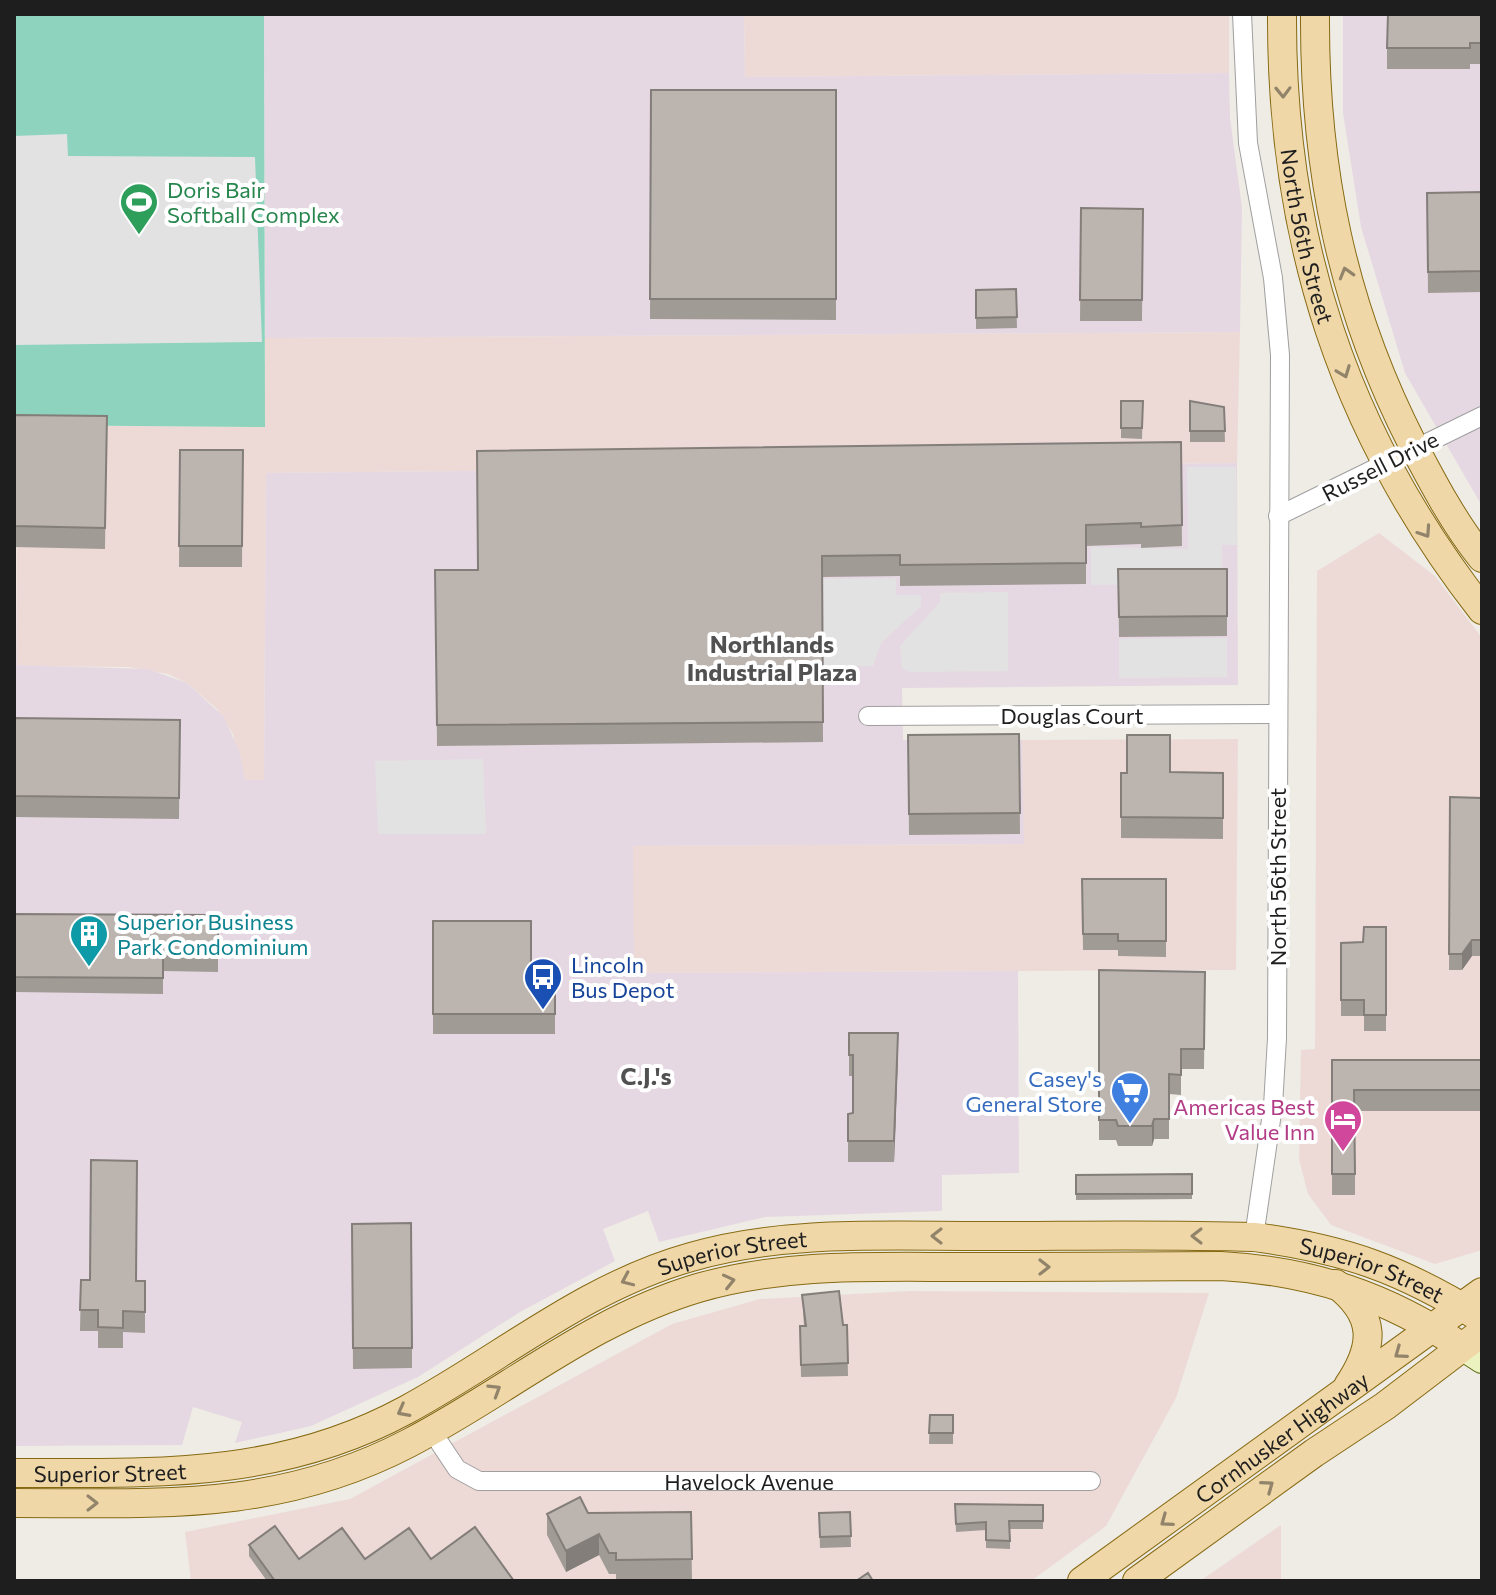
<svg xmlns="http://www.w3.org/2000/svg" width="1496" height="1595" viewBox="0 0 1496 1595" font-family="Commissioner,sans-serif">
<rect width="100%" height="100%" fill="#eeece5"/>
<path fill="#eddad7" d="M 744,14 L 1229,14 L 1229,73 L 745,77 Z
M 1240,332 L 1237,463 L 266,473 L 264,780 L 244,780 L 233,734 L 217,709 L 187,683 L 168,674 L 129,667 L 17,666 L 16,425 L 265,427 L 265,338 Z
M 1379,533 L 1435,576 L 1482,638 L 1482,1250 L 1435,1264 L 1331,1225 L 1308,1194 L 1299,1159 L 1301,1050 L 1315,1049 L 1317,571 Z
M 1238,739 L 1236,970 L 633,973 L 633,846 L 1023,844 L 1022,740 Z
M 910,1291 L 1209,1293 L 1176,1398 L 1106,1526 L 1031,1581 L 191,1581 L 185,1532 L 350,1499 L 672,1324 L 760,1299 Z
M 1281,1525 L 1281,1581 L 1200,1581 Z"/>
<path fill="#e6d8e2" d="M 264,14 L 744,14 L 745,77 L 1229,73 L 1230,118 L 1242,208 L 1240,332 L 265,338 Z
M 1343,14 L 1482,14 L 1482,506 L 1405,373 L 1361,227 L 1343,113 Z
M 14,425 L 17,665 L 148,669 L 187,683 L 224,717 L 240,753 L 245,780 L 264,780 L 266,473 L 1237,463 L 1238,685 L 902,688 L 903,740 L 1022,740 L 1024,844 L 633,846 L 634,973 L 1018,971 L 1019,1173 L 942,1175 L 942,1211 L 765,1217 L 659,1242 L 648,1211 L 603,1229 L 615,1261 L 520,1312 L 418,1377 L 311,1426 L 235,1443 L 242,1422 L 193,1407 L 182,1445 L 14,1446 Z"/>
<path fill="#8dd3be" d="M 14,14 L 264,14 L 265,427 L 14,425 Z"/>
<path fill="#e2e2e2" d="M 67,134 L 68,156 L 255,157 L 262,342 L 14,345 L 14,136 Z
M 1187,467 L 1236,467 L 1237,545 L 1222,545 L 1222,583 L 1091,585 L 1091,547 L 1188,549 Z
M 896,578 L 896,595 L 921,595 L 921,606 L 881,643 L 873,666 L 824,666 L 823,579 Z
M 1008,592 L 1008,671 L 910,672 L 902,668 L 900,646 L 940,602 L 940,593 Z
M 1227,638 L 1227,677 L 1119,678 L 1119,639 Z
M 483,759 L 486,834 L 378,834 L 375,761 Z"/>
<g fill="none" stroke-linecap="round" stroke-linejoin="round">
<g stroke="#9f9f9f" stroke-width="20">
<g id="street">
<path d="M 1242,14 L 1248,143 L 1273,278 L 1280,355 L 1277,1038 L 1273,1106 L 1254,1237"/>
<path d="M 1278,516 L 1482,416"/>
<path d="M 868,716 L 1277,714"/>
<path id="s1" d="M 431,1430 L 457,1469 L 479,1481 L 1091,1481"/>
</g>
</g>
<g stroke="#576812" stroke-width="28">
<path id="secondary" d="M 1462,1347 L 1482,1360"/>
</g>
<g stroke="#866a12" stroke-width="30">
<g id="primary">
<path id="s2" d="M 1282,14 C 1281,239 1343,432 1482,610"/>
<path d="M 1315,14 C 1314,168 1342,306 1412,443 C 1433,483 1454,523 1482,558"/>
<path d="M 1336,1284 C 1377,1316 1375,1346 1348,1386"/>
<path id="s3" d="M 14,1473 C 154,1473 279,1479 406,1410 C 502,1358 584,1287 691,1257 C 785,1230 884,1236 981,1236 C 1072,1236 1163,1234 1254,1237 C 1346,1249 1403,1270 1482,1319"/>
<path d="M 14,1503 C 158,1503 277,1512 409,1443 C 507,1392 590,1320 698,1288 C 784,1263 873,1267 962,1267 C 1048,1267 1135,1267 1221,1266 C 1312,1271 1387,1296 1462,1347"/>
<path id="s4" d="M 1082,1581 L 1482,1292"/>
<path d="M 1137,1581 L 1314,1453 L 1385,1406 L 1477,1336"/>
</g>
</g>
<use href="#street" stroke="#fff" stroke-width="18"/>
<use href="#secondary" stroke="#ebf2c0" stroke-width="26"/>
<use href="#primary" stroke="#f0d7a8" stroke-width="28"/>
</g>
<path fill="#a19b96" d="M 1482,14 L 1482,64 L 1470,64 L 1470,69 L 1387,69 L 1387,48 Z
M 651,90 L 836,90 L 836,320 L 650,319 Z
M 1482,192 L 1482,292 L 1428,293 L 1427,193 Z
M 1081,208 L 1143,209 L 1142,321 L 1080,321 Z
M 1016,289 L 1017,328 L 976,329 L 976,290 Z
M 1121,401 L 1143,401 L 1142,439 L 1121,438 Z
M 1190,401 L 1224,407 L 1225,442 L 1190,442 Z
M 14,415 L 107,416 L 105,549 L 14,547 Z
M 1181,442 L 1182,546 L 1141,548 L 1141,544 L 1086,546 L 1086,584 L 900,586 L 900,576 L 822,577 L 823,742 L 437,746 L 435,570 L 478,570 Z
M 180,450 L 243,450 L 242,567 L 179,567 Z
M 1118,569 L 1227,569 L 1227,636 L 1119,637 Z
M 14,718 L 180,720 L 179,819 L 14,817 Z
M 1019,734 L 1020,834 L 909,835 L 908,735 Z
M 1170,772 L 1223,773 L 1223,839 L 1121,838 L 1121,817 Z
M 1450,797 L 1482,798 L 1482,956 L 1472,956 L 1462,970 L 1449,970 Z
M 1082,879 L 1166,879 L 1166,957 L 1118,956 L 1118,950 L 1083,950 Z
M 14,914 L 218,915 L 218,972 L 163,971 L 163,994 L 14,992 Z
M 433,921 L 531,969 L 555,969 L 555,1034 L 433,1034 Z
M 1386,927 L 1386,1031 L 1364,1031 L 1364,1016 L 1341,1016 L 1341,943 L 1363,942 Z
M 1099,970 L 1205,972 L 1204,1069 L 1181,1069 L 1181,1095 L 1169,1094 L 1169,1139 L 1154,1139 L 1152,1146 L 1118,1146 L 1116,1140 L 1099,1140 Z
M 849,1033 L 898,1054 L 894,1162 L 848,1162 L 848,1114 L 853,1113 L 853,1076 L 849,1076 Z
M 1332,1060 L 1482,1060 L 1482,1111 L 1355,1111 L 1355,1195 L 1332,1195 Z
M 1192,1174 L 1192,1199 L 1076,1200 L 1076,1175 Z
M 352,1224 L 412,1348 L 412,1368 L 353,1369 Z
M 81,1280 L 145,1281 L 145,1333 L 123,1332 L 123,1348 L 98,1348 L 98,1331 L 80,1331 Z
M 802,1295 L 843,1325 L 847,1325 L 848,1376 L 801,1377 L 800,1326 L 804,1326 Z
M 930,1415 L 953,1415 L 953,1444 L 929,1444 Z
M 955,1504 L 1043,1505 L 1043,1529 L 1010,1529 L 1010,1549 L 986,1548 L 986,1530 L 956,1532 Z
M 691,1512 L 692,1580 L 616,1581 L 616,1574 L 609,1574 L 599,1555 L 566,1572 L 547,1535 L 547,1514 Z
M 850,1512 L 851,1547 L 820,1548 L 819,1513 Z
M 249,1545 L 299,1559 L 431,1559 L 514,1581 L 267,1581 L 249,1556 Z"/>
<path fill="#837e7a" d="M 1472,940 L 1472,956 L 1462,970 L 1462,954 Z
M 898,1033 L 898,1054 L 894,1162 L 894,1141 Z
M 1154,1119 L 1154,1139 L 1152,1146 L 1152,1126 Z
M 599,1534 L 599,1555 L 566,1572 L 566,1551 Z"/>
<path fill="#bbb4af" stroke="#837e7a" stroke-width="2" d="M 1388,14 L 1482,14 L 1482,43 L 1470,43 L 1470,48 L 1387,48 Z
M 651,90 L 836,90 L 836,299 L 650,299 Z
M 1482,192 L 1482,271 L 1428,272 L 1427,193 Z
M 1081,208 L 1143,209 L 1142,300 L 1080,300 Z
M 1016,289 L 1017,317 L 976,318 L 976,290 Z
M 1121,401 L 1143,401 L 1142,428 L 1121,428 Z
M 1190,401 L 1224,407 L 1225,431 L 1190,431 Z
M 14,415 L 107,416 L 105,528 L 14,526 Z
M 1181,442 L 1182,525 L 1141,527 L 1141,523 L 1086,525 L 1086,563 L 900,565 L 900,555 L 822,556 L 823,722 L 437,725 L 435,570 L 478,570 L 477,451 Z
M 180,450 L 243,450 L 242,546 L 179,546 Z
M 1118,569 L 1227,569 L 1227,616 L 1119,617 Z
M 14,718 L 180,720 L 179,798 L 14,796 Z
M 1019,734 L 1020,813 L 909,814 L 908,735 Z
M 1127,735 L 1170,735 L 1170,772 L 1223,773 L 1223,818 L 1121,817 L 1121,773 L 1127,773 Z
M 1450,797 L 1482,798 L 1482,940 L 1472,940 L 1462,954 L 1449,954 Z
M 1082,879 L 1166,879 L 1166,941 L 1118,941 L 1118,934 L 1083,934 Z
M 14,914 L 218,915 L 218,956 L 163,955 L 163,978 L 14,977 Z
M 433,921 L 531,921 L 531,969 L 555,969 L 555,1014 L 433,1014 Z
M 1364,927 L 1386,927 L 1386,1015 L 1364,1015 L 1364,1000 L 1341,1000 L 1341,943 L 1363,942 Z
M 1099,970 L 1205,972 L 1204,1049 L 1181,1049 L 1181,1075 L 1169,1074 L 1169,1119 L 1154,1119 L 1152,1126 L 1118,1126 L 1116,1120 L 1099,1120 Z
M 849,1033 L 898,1033 L 894,1141 L 848,1141 L 848,1114 L 853,1113 L 853,1055 L 849,1055 Z
M 1332,1060 L 1482,1060 L 1482,1090 L 1354,1090 L 1355,1174 L 1332,1174 Z
M 91,1160 L 137,1161 L 136,1281 L 145,1281 L 145,1312 L 123,1311 L 123,1328 L 98,1327 L 98,1310 L 80,1310 L 81,1280 L 90,1280 Z
M 1192,1174 L 1192,1194 L 1076,1194 L 1076,1175 Z
M 411,1223 L 412,1348 L 353,1348 L 352,1224 Z
M 839,1291 L 843,1325 L 847,1325 L 848,1363 L 801,1365 L 800,1326 L 806,1326 L 802,1295 Z
M 930,1415 L 953,1415 L 953,1433 L 929,1433 Z
M 580,1497 L 588,1513 L 691,1512 L 692,1559 L 616,1560 L 616,1553 L 609,1553 L 599,1534 L 566,1551 L 547,1514 Z
M 955,1504 L 1043,1505 L 1043,1521 L 1009,1521 L 1010,1541 L 986,1540 L 986,1522 L 956,1524 Z
M 850,1512 L 851,1536 L 820,1537 L 819,1513 Z
M 275,1526 L 299,1559 L 342,1528 L 365,1559 L 409,1528 L 431,1559 L 475,1527 L 514,1581 L 275,1581 L 249,1545 Z
M 868,1573 L 873,1581 L 856,1581 Z"/>
<defs><path id="oneway-chevron" d="M-2-3.5L2.5 0L-2 3.5" fill="none" stroke-width="1.6" stroke-linecap="round" stroke-linejoin="round" transform="scale(2)"/></defs>
<g stroke="#92846a">
<use href="#oneway-chevron" transform="translate(1283 92) rotate(89)"/>
<use href="#oneway-chevron" transform="translate(1346 273) rotate(-106)"/>
<use href="#oneway-chevron" transform="translate(1344 372) rotate(69)"/>
<use href="#oneway-chevron" transform="translate(1425 532) rotate(56)"/>
<use href="#oneway-chevron" transform="translate(937 1236) rotate(180)"/>
<use href="#oneway-chevron" transform="translate(1197 1236) rotate(-180)"/>
<use href="#oneway-chevron" transform="translate(1044 1267)"/>
<use href="#oneway-chevron" transform="translate(627 1280) rotate(156)"/>
<use href="#oneway-chevron" transform="translate(729 1281) rotate(-13)"/>
<use href="#oneway-chevron" transform="translate(1400 1353) rotate(144)"/>
<use href="#oneway-chevron" transform="translate(495 1390) rotate(-32)"/>
<use href="#oneway-chevron" transform="translate(403 1411) rotate(152)"/>
<use href="#oneway-chevron" transform="translate(1268 1486) rotate(-36)"/>
<use href="#oneway-chevron" transform="translate(92 1503)"/>
<use href="#oneway-chevron" transform="translate(1166 1521) rotate(144)"/>
</g>
<defs>
<g id="stadium-pin" transform="scale(2)"><path d="M0 17L-7.5 6A9.5 9.5 0 1 1 7.5 6Z" fill="#2e9e5b" stroke="#fff"/><path d="M0-5a6.5 5 0 1 0 0 10a6.5 5 0 1 0 0-10ZM-3.5-1.8h7v3.6h-7Z" fill="#fff"/></g>
<g id="building-pin" transform="scale(2)"><path d="M0 17L-7.5 6A9.5 9.5 0 1 1 7.5 6Z" fill="#0f9aa8" stroke="#fff"/><path d="M-4-6H4V6H1V3H-1V6H-4ZM-2.5-4.3h1.7v1.8h-1.7ZM.8-4.3h1.7v1.8H.8ZM-2.5-1h1.7V.8h-1.7ZM.8-1h1.7V.8H.8Z" fill="#fff"/></g>
<g id="bus-pin" transform="scale(2)"><path d="M0 17L-7.5 6A9.5 9.5 0 1 1 7.5 6Z" fill="#1a4fb4" stroke="#fff"/><path d="M-5-6H5V4H4V6H2V4H-2V6H-4V4H-5ZM-3.5-4V0h7V-4ZM-3.5 1.2v1.5H-2V1.2ZM2 1.2v1.5H3.5V1.2Z" fill="#fff"/></g>
<g id="supermarket-pin" transform="scale(2)"><path d="M0 17L-7.5 6A9.5 9.5 0 1 1 7.5 6Z" fill="#3f7fe0" stroke="#fff"/><path d="M-6-5.5h2.5l.6 2H6L4.5 2H-2.5L-4.4-4H-6ZM-1.5 3.2a1.3 1.3 0 1 0 .1 0ZM3 3.2a1.3 1.3 0 1 0 .1 0Z" fill="#fff"/></g>
<g id="hotel-pin" transform="scale(2)"><path d="M0 17L-7.5 6A9.5 9.5 0 1 1 7.5 6Z" fill="#d1479c" stroke="#fff"/><path d="M-6-4.5h1.5V1H6V5H4.5V3h-9V5H-6ZM-4 0a1.8 1.8 0 1 1 3.6 0ZM.5 0V-2.5h3Q6-2.5 6 0Z" fill="#fff"/></g>
</defs>
<g fill-rule="evenodd">
<use href="#stadium-pin" x="139" y="202"/>
<use href="#building-pin" x="89" y="934"/>
<use href="#bus-pin" x="543" y="977"/>
<use href="#supermarket-pin" x="1130" y="1091"/>
<use href="#hotel-pin" x="1343" y="1119"/>
</g>
<g text-anchor="middle" dominant-baseline="central" stroke-width="8" stroke-linejoin="round" paint-order="stroke">
<g font-size="22" fill="#27864d" stroke="#fff" text-anchor="start">
<text x="167" y="189">Doris Bair<tspan x="167" dy="25">Softball Complex</tspan></text>
</g>
<g font-size="22" fill="#1e1e1e" stroke="#fff">
<text stroke="none"><textPath href="#s2" startOffset="224">North 56th Street</textPath></text>
<text transform="translate(1380 466) rotate(-27)">Russell Drive</text>
<text x="1072" y="715">Douglas Court</text>
<text transform="translate(1277 877) rotate(-90)">North 56th Street</text>
<text stroke="none"><textPath href="#s3" startOffset="768">Superior Street</textPath></text>
<text stroke="none"><textPath href="#s3" startOffset="1414">Superior Street</textPath></text>
<text stroke="none"><textPath href="#s4" startOffset="246">Cornhusker Highway</textPath></text>
<text stroke="none"><textPath href="#s3" startOffset="96">Superior Street</textPath></text>
<text stroke="none"><textPath href="#s1" startOffset="342">Havelock Avenue</textPath></text>
</g>
<g font-size="22" fill="#0d838f" stroke="#fff" text-anchor="start">
<text x="117" y="921">Superior Business<tspan x="117" dy="25">Park Condominium</tspan></text>
</g>
<g font-size="22" fill="#164399" stroke="#fff" text-anchor="start">
<text x="571" y="964">Lincoln<tspan x="571" dy="25">Bus Depot</tspan></text>
</g>
<g font-size="22" fill="#366cbe" stroke="#fff" text-anchor="end">
<text x="1102" y="1078">Casey's<tspan x="1102" dy="25">General Store</tspan></text>
</g>
<g font-size="22" fill="#b23c85" stroke="#fff" text-anchor="end">
<text x="1315" y="1106">Americas Best<tspan x="1315" dy="25">Value Inn</tspan></text>
</g>
<g font-size="24" font-weight="bold" fill="#515151" stroke="#fff">
<text x="772" y="643">Northlands<tspan x="772" dy="28">Industrial Plaza</tspan></text>
<text x="646" y="1075">C.J.'s</text>
</g>
</g>
<rect width="1496" height="1595" fill="none" stroke="#1e1e1e" stroke-width="32"/>
</svg>
